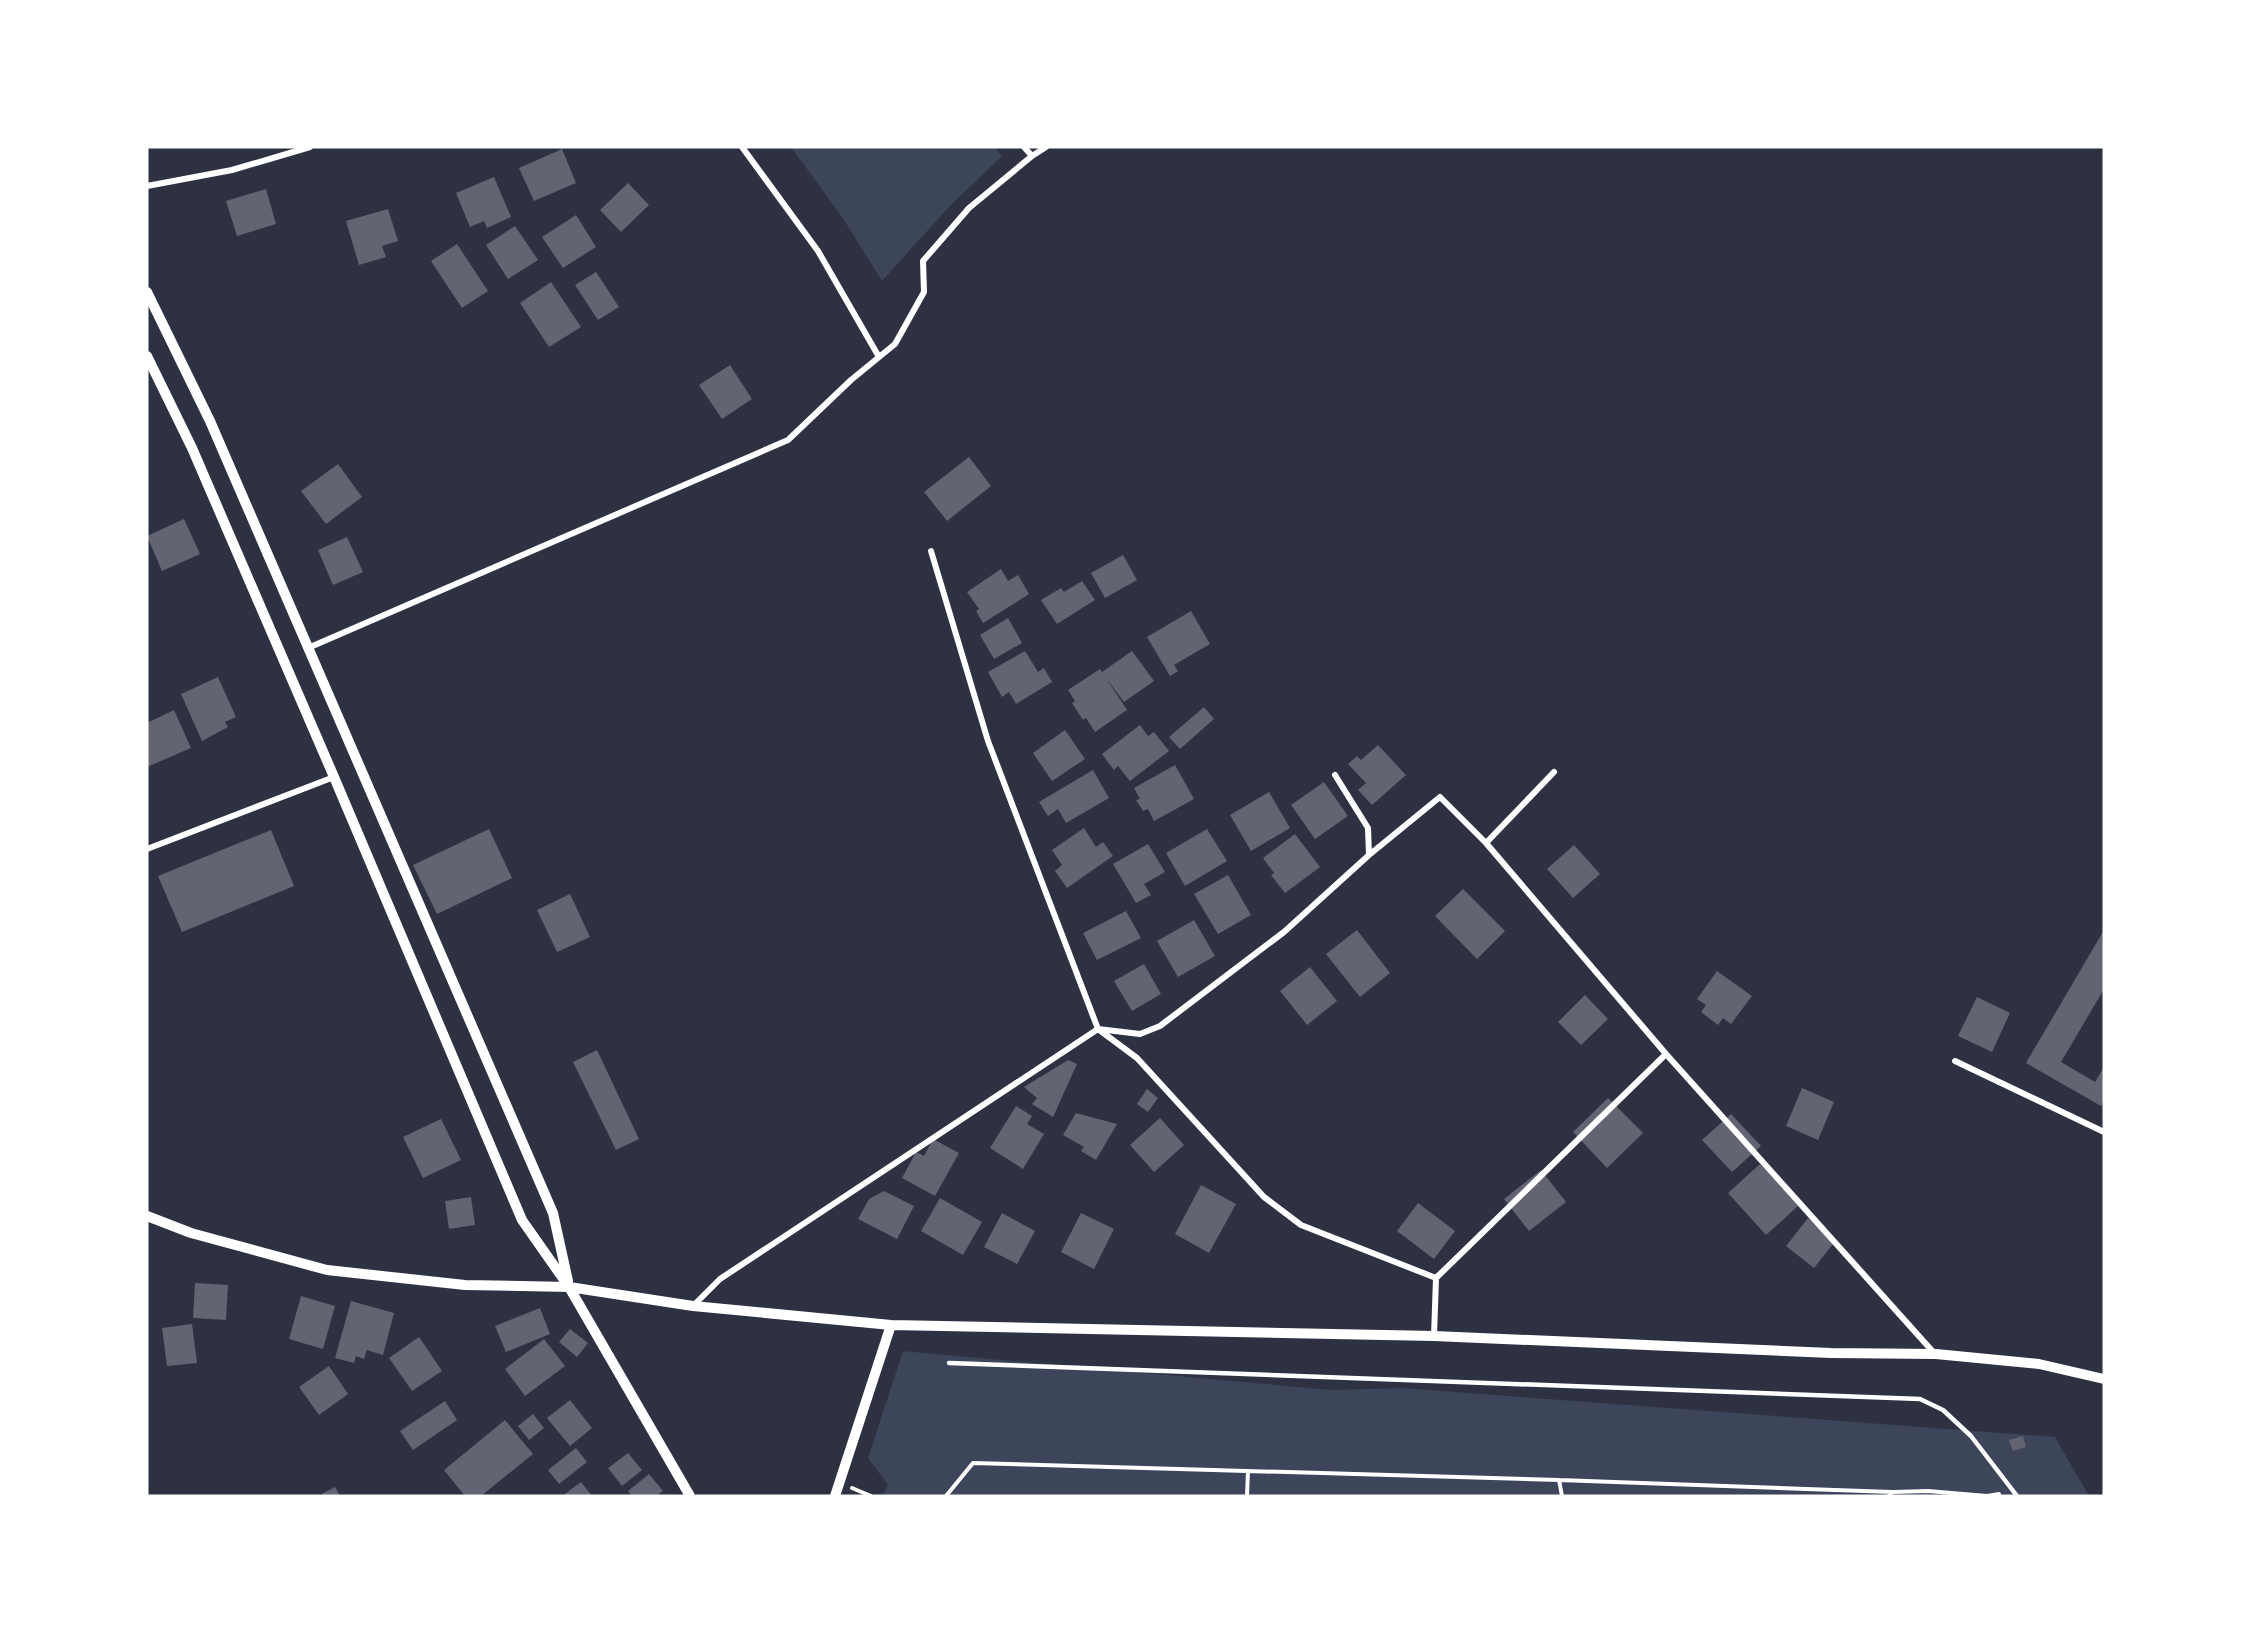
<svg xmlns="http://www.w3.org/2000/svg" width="2251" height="1643" viewBox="0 0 2251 1643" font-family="'Crimson Pro',serif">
<rect width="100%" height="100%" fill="#2d3142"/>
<path fill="#3c4559" d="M 791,147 L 994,147 L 1002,156 L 949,207 L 882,281 L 844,220 Z
M 903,1351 L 1331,1390 L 1402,1388 L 2055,1437 L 2089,1496 L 882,1496 L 888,1485 L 868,1458 Z"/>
<path fill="#626471" d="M 562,149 L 576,183 L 534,201 L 519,168 Z
M 494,177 L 511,217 L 487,228 L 484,221 L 470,227 L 456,193 Z
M 628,183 L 649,205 L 621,232 L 600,210 Z
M 266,189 L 276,224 L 237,236 L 226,201 Z
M 388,209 L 398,241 L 382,246 L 386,257 L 359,265 L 346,221 Z
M 576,215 L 596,247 L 563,268 L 542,237 Z
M 515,226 L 538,260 L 508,279 L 486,245 Z
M 457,244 L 488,291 L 462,308 L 431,261 Z
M 596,272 L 619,307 L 598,320 L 575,285 Z
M 551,282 L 581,327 L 549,347 L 520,303 Z
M 730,365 L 752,399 L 722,419 L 699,385 Z
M 969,457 L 991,486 L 947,521 L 924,492 Z
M 338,464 L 362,497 L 326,524 L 301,491 Z
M 184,519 L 200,554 L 162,571 L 147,536 Z
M 347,537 L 363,572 L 333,585 L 318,550 Z
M 1123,555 L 1137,580 L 1105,598 L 1091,573 Z
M 1001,569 L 1008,581 L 1018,575 L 1029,594 L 983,623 L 976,611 L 979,609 L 967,592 Z
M 1082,581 L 1095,600 L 1057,624 L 1041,600 L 1061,588 L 1064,592 Z
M 1191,611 L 1210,644 L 1174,665 L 1178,671 L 1170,676 L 1147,637 Z
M 1008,618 L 1022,643 L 994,659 L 980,635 Z
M 1025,651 L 1038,672 L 1044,668 L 1052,682 L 1016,704 L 1009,692 L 1002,697 L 988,672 Z
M 1132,651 L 1154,681 L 1124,702 L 1106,678 L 1127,710 L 1095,732 L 1086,718 L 1083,720 L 1072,703 L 1075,701 L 1068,690 L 1100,669 L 1102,672 Z
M 218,677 L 236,717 L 225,722 L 228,727 L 202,741 L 181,694 Z
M 1204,707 L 1214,719 L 1180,749 L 1169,737 Z
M 174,710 L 191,748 L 147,767 L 147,723 Z
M 1140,725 L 1148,736 L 1154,732 L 1169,751 L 1130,781 L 1118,766 L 1114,770 L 1102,754 Z
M 1065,730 L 1085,759 L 1052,781 L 1033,753 Z
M 1378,745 L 1406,775 L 1372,805 L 1358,790 L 1366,783 L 1348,764 L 1357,756 L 1361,760 Z
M 1175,765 L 1194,799 L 1154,821 L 1148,809 L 1143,811 L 1136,800 L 1140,799 L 1134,788 Z
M 1093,770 L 1109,798 L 1066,823 L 1058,809 L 1048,816 L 1039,802 Z
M 1324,782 L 1348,816 L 1315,839 L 1291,805 Z
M 1269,792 L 1290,828 L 1251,851 L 1230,815 Z
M 1084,828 L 1096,847 L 1103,842 L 1113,856 L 1067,888 L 1055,871 L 1062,865 L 1052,850 Z
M 489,829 L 512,878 L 437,914 L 413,865 Z
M 1207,829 L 1227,861 L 1185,886 L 1166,853 Z
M 271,830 L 294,886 L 182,932 L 158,876 Z
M 1295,834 L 1320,867 L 1285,893 L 1271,875 L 1274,873 L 1263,858 Z
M 1148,844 L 1165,872 L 1144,884 L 1151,895 L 1136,903 L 1113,864 Z
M 1574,845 L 1600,874 L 1573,898 L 1547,869 Z
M 1228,875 L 1251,915 L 1218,934 L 1194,894 Z
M 1463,889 L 1505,931 L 1477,959 L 1435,916 Z
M 570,894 L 590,937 L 557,952 L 537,910 Z
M 1126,911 L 1141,938 L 1097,960 L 1083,933 Z
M 1194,920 L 1215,956 L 1178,977 L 1157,941 Z
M 1357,930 L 1390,973 L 1360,997 L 1326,954 Z
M 2104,930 L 2104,989 L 2061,1062 L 2095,1082 L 2104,1067 L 2104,1101 L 2101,1106 L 2026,1063 Z
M 1144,964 L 1161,994 L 1132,1011 L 1114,981 Z
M 1310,967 L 1337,1001 L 1307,1025 L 1280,991 Z
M 1717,971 L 1752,996 L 1731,1024 L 1723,1018 L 1718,1025 L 1701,1012 L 1706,1005 L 1697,999 Z
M 1585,995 L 1608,1019 L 1581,1045 L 1558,1022 Z
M 1977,997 L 2010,1013 L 1992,1052 L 1958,1036 Z
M 597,1050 L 639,1139 L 616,1150 L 573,1062 Z
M 1068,1060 L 1077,1064 L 1053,1117 L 1032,1104 L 1037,1098 L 1024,1087 Z
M 1802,1088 L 1834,1102 L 1818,1140 L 1786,1126 Z
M 1147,1089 L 1158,1098 L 1148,1112 L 1137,1104 Z
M 1608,1098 L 1643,1133 L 1607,1168 L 1573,1132 Z
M 1016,1106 L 1032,1116 L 1027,1124 L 1044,1134 L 1023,1169 L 990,1148 Z
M 1076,1113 L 1117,1124 L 1096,1160 L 1081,1151 L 1084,1147 L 1063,1135 Z
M 1731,1114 L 1761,1146 L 1732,1172 L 1702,1140 Z
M 1160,1118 L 1184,1145 L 1154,1172 L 1130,1145 Z
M 441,1119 L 461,1160 L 423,1178 L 403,1137 Z
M 933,1139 L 959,1153 L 935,1196 L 902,1178 L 916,1152 L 924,1156 Z
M 1760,1164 L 1798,1206 L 1766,1235 L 1728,1193 Z
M 1541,1170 L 1566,1202 L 1529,1231 L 1504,1199 Z
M 1201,1185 L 1236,1204 L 1209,1253 L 1175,1234 Z
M 884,1191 L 914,1206 L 897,1239 L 858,1219 L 869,1199 Z
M 471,1197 L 475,1225 L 449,1229 L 445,1201 Z
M 940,1198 L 982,1222 L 963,1255 L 921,1231 Z
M 1418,1203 L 1455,1231 L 1434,1259 L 1397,1231 Z
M 1002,1213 L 1035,1231 L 1017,1264 L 984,1247 Z
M 1081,1213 L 1114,1229 L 1094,1269 L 1061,1252 Z
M 1808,1218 L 1836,1240 L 1814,1268 L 1786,1246 Z
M 195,1283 L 228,1285 L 226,1320 L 193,1318 Z
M 301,1296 L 335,1306 L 323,1349 L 289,1339 Z
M 351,1301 L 394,1313 L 383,1355 L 367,1350 L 364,1359 L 356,1356 L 354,1363 L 335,1358 Z
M 540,1308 L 550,1334 L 506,1352 L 495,1326 Z
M 192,1324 L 197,1363 L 167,1366 L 162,1328 Z
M 570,1329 L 588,1343 L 577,1357 L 559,1342 Z
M 419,1337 L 442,1371 L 412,1391 L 389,1358 Z
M 544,1339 L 565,1366 L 525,1396 L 505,1369 Z
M 329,1366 L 348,1394 L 319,1415 L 299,1387 Z
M 570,1400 L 592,1428 L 570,1446 L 547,1418 Z
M 445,1401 L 457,1420 L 413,1450 L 400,1431 Z
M 533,1414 L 544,1428 L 529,1440 L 518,1426 Z
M 505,1420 L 533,1454 L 481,1496 L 465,1496 L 444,1470 Z
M 2023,1436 L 2026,1447 L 2013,1451 L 2009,1440 Z
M 576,1448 L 587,1462 L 559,1484 L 548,1470 Z
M 628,1453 L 642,1470 L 622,1486 L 608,1468 Z
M 649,1474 L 663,1491 L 656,1496 L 632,1496 L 628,1491 Z
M 581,1482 L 592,1496 L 562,1496 Z
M 335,1487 L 340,1496 L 318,1496 Z"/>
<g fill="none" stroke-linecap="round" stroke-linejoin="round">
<path stroke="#fff" stroke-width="4" d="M 1559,1480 L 1562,1496
M 852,1488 L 871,1496
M 1893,1492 L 1928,1491 L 1987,1496 L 1999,1494
M 946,1496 L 973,1463 L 1559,1480 L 1892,1492 L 1889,1496
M 1247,1496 L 1248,1471"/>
<path stroke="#fff" stroke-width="4.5" d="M 949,1363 L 1920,1399 L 1943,1410 L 1971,1436 L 2017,1496"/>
<path stroke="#fff" stroke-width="6" d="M 742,147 L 818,251 L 879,357
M 1024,147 L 1032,156
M 147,186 L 232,170 L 310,147
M 931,551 L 988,741 L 1098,1029 L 1137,1058 L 1264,1197 L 1301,1225 L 1436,1278
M 308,648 L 788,440 L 851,380 L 895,344 L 924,292 L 923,261 L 969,208 L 1032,156 L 1046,147
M 1486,843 L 1666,1054 L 1935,1354
M 147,849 L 334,777
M 1369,855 L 1440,797 L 1486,843 L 1554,772
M 1955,1061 L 2104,1132
M 694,1305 L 720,1279 L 1098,1029 L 1140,1034 L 1160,1026 L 1284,932 L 1369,855 L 1368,828 L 1335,775
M 1434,1336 L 1436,1278 L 1666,1054"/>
<path stroke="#fff" stroke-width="10" d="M 147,292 L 210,421 L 553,1213 L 568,1281
M 147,356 L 192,448 L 334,777 L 522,1220 L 569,1287 L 690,1496
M 147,1216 L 191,1233 L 327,1270 L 465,1285 L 569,1287 L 693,1306 L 891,1325 L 1434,1336 L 1831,1353 L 1936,1354 L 2039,1364 L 2104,1379
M 835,1496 L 891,1325"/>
</g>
<rect width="2251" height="1643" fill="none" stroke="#ffffff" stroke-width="297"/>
</svg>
